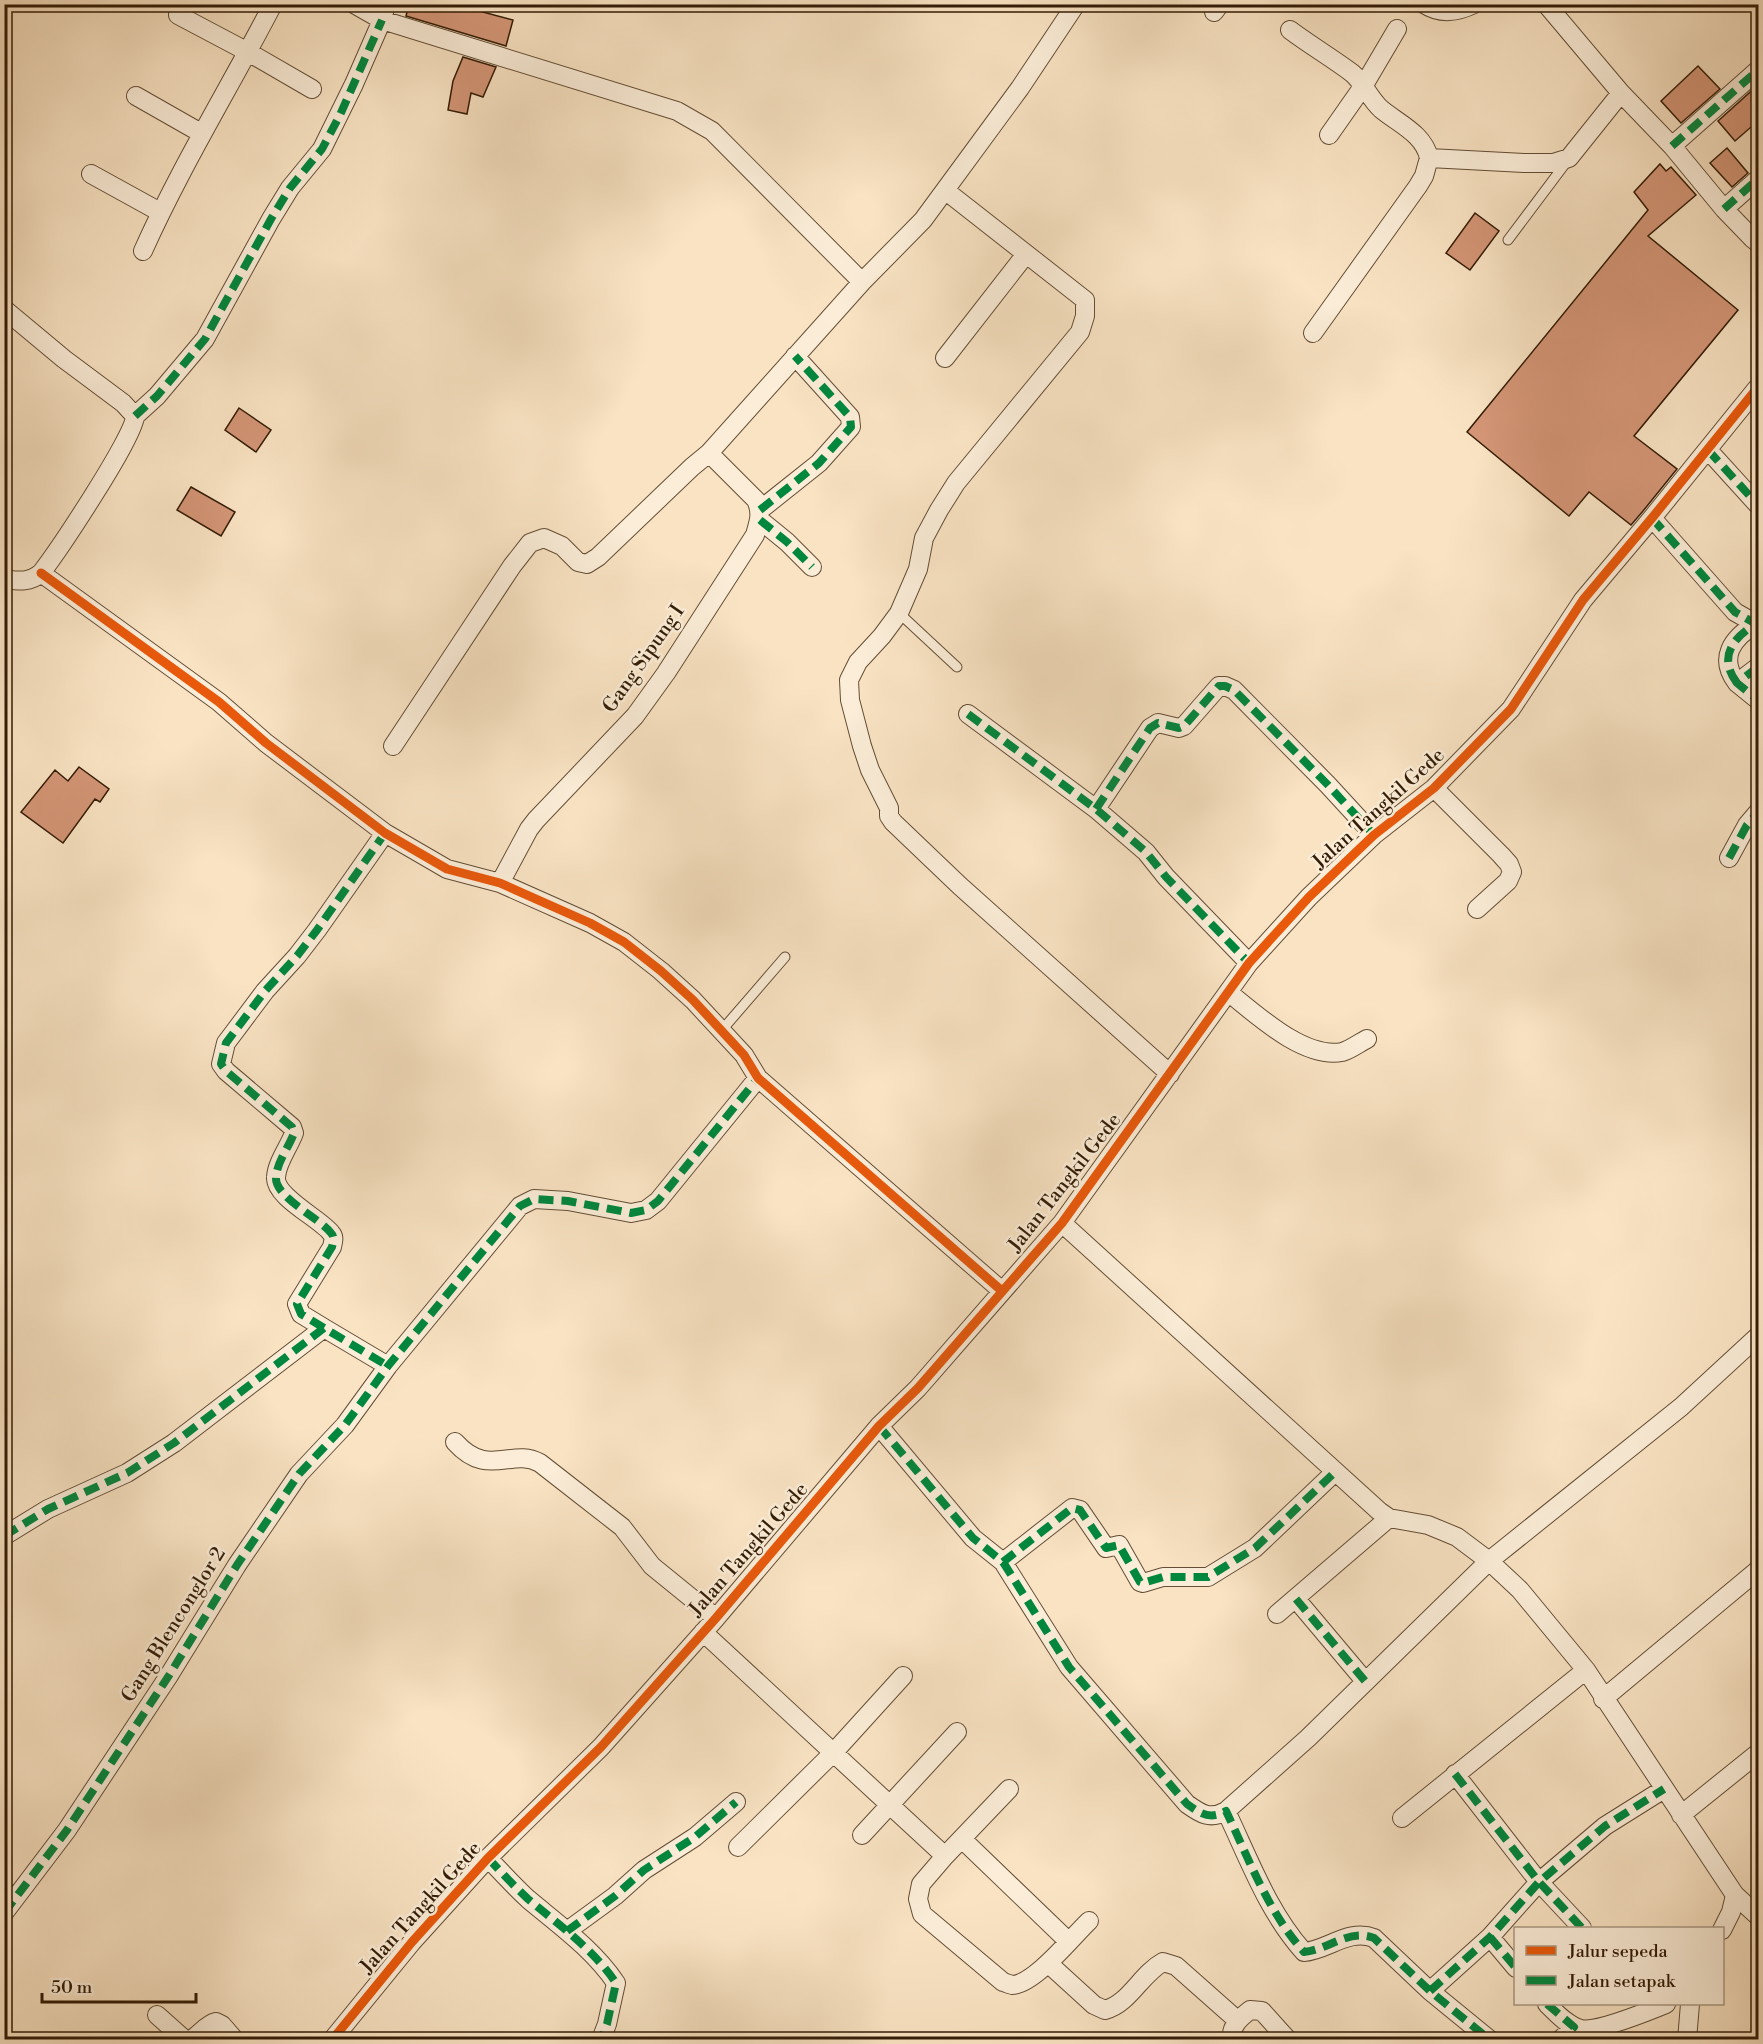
<svg xmlns="http://www.w3.org/2000/svg" width="1763" height="2044" viewBox="0 0 1763 2044" font-family="'Libre Bodoni',serif">
<rect width="100%" height="100%" fill="#f9e3c3"/>
<filter id="stains"><feTurbulence type="fractalNoise" baseFrequency=".00333" numOctaves="4"/><feColorMatrix values="0 0 0 0 .2 0 0 0 0 .09 0 0 0 0 .02 0 0 0 .5 -.17"/></filter>
<radialGradient id="worn" r=".72"><stop offset=".6" stop-color="#630" stop-opacity="0"/><stop offset="1" stop-color="#630" stop-opacity=".3"/></radialGradient>
<path fill="#d49677" stroke="#331c06" stroke-width="1.5" d="M 409,4 L 453,4 L 513,20 L 506,46 L 406,16 Z
M 463,57 L 496,67 L 483,97 L 471,93 L 467,114 L 448,110 L 453,81 Z
M 1698,66 L 1720,89 L 1681,123 L 1661,101 Z
M 1758,85 L 1758,121 L 1735,141 L 1718,121 Z
M 1727,148 L 1748,173 L 1732,187 L 1710,163 Z
M 1660,164 L 1666,171 L 1671,167 L 1696,195 L 1648,236 L 1738,310 L 1634,436 L 1677,469 L 1643,511 L 1631,525 L 1589,492 L 1569,516 L 1467,432 L 1648,210 L 1634,192 Z
M 1475,213 L 1499,231 L 1470,270 L 1446,253 Z
M 239,408 L 271,430 L 256,452 L 225,430 Z
M 191,487 L 235,512 L 221,536 L 177,510 Z
M 79,767 L 109,789 L 100,802 L 95,799 L 63,843 L 21,812 L 55,770 L 68,781 Z"/>
<g fill="none" stroke-linecap="round" stroke-linejoin="round">
<g stroke="#644e35" stroke-width="11">
<path id="lane" d="M 1508,240 L 1568,160
M 899,613 L 957,667
M 722,1030 L 785,957"/>
</g>
<g stroke="#644e35" stroke-width="20">
<path id="street" d="M 354,4 L 382,20 L 677,111 L 712,131 L 862,282
M 1424,4 C 1441,15 1457,12 1474,4
M 1546,4 L 1621,93 L 1672,146 L 1724,209 L 1753,239 L 1758,243
M 1214,12 L 1220,4
M 178,15 L 248,52 L 312,89
M 1290,30 C 1310,45 1332,58 1352,73 C 1364,83 1369,98 1381,109 C 1399,124 1424,134 1429,158
M 136,96 L 201,133
M 1329,135 L 1364,85 L 1397,29
M 1672,146 L 1758,70
M 91,174 L 160,212
M 946,191 L 1085,300 L 1085,316 L 1080,332 L 956,483 L 939,510 L 924,538 L 918,569 L 899,613 L 882,636 L 858,662 L 849,680 L 850,700 L 862,746 L 870,770 L 889,808 L 889,816 L 893,822 L 960,886 L 1170,1074
M 1724,209 L 1758,179
M 143,251 C 181,166 230,87 273,4
M 4,309 L 64,359 L 123,403 L 135,416
M 1313,333 L 1418,186 L 1424,176 L 1429,158 L 1524,163 L 1553,163 L 1569,158 L 1621,93
M 945,358 L 1026,254
M 1708,450 L 1758,505
M 760,510 L 819,463 L 851,427 L 850,417 L 795,356
M 1652,518 L 1735,612 L 1758,625
M 760,520 L 787,542 L 812,567
M 41,573 L 219,702 L 266,743 L 385,833 L 447,869 L 500,883 L 590,923 L 624,942 L 661,971 L 693,1000 L 744,1055 L 758,1078 L 1002,1291
M 4,579 C 19,581 29,583 41,573 C 58,551 135,436 135,416 L 157,396 L 205,339 L 271,219 L 290,188 L 322,149 L 354,84 L 382,20 L 386,4
M 1758,667 L 1737,683 L 1758,700
M 1737,683 C 1718,658 1732,638 1756,624
M 968,714 L 1096,809 L 1146,852 L 1166,877 L 1249,963
M 393,746 L 512,566 L 530,543 L 544,538 L 562,546 L 578,562 L 587,564 L 598,557 L 692,467 L 709,453 L 862,282 L 923,220 L 1020,88 L 1076,4
M 1434,788 L 1501,855 L 1509,864 L 1512,872 L 1508,881 L 1477,909
M 1096,809 L 1150,728 L 1158,723 L 1179,728 L 1184,726 L 1219,686 L 1225,686 L 1234,690 L 1328,785 L 1374,835
M 1729,858 L 1747,825 L 1758,812
M 500,883 L 529,829 L 536,820 L 635,716 L 666,673 L 755,535 C 759,521 762,513 756,500 L 709,453
M 1228,992 C 1256,1014 1303,1059 1342,1052 C 1350,1050 1359,1043 1367,1039
M 1062,1223 L 1379,1511 L 1389,1518 L 1428,1525 L 1457,1537 L 1489,1561 L 1520,1590 L 1586,1670 L 1735,1895 L 1731,1912 L 1722,1930
M 324,1328 L 301,1314 L 297,1304 L 332,1247 C 333,1242 335,1237 331,1233 C 321,1219 274,1197 276,1177 C 277,1162 289,1147 294,1133 L 292,1127 L 226,1071 L 221,1064 L 226,1043 L 265,991 L 297,956 L 317,930 L 385,833
M 879,1426 L 973,1538 L 1003,1562 L 1072,1508 L 1080,1510 L 1106,1548 L 1119,1545 L 1140,1582 L 1143,1583 L 1163,1577 L 1208,1577 L 1255,1548 L 1335,1472
M 455,1442 C 488,1479 512,1447 540,1463 L 622,1527 L 652,1566 L 716,1618
M 4,1536 L 48,1509 L 127,1473 L 174,1443 L 324,1328 L 388,1366
M 1003,1562 L 1069,1667 L 1187,1804 C 1201,1814 1210,1820 1226,1811 L 1308,1738 L 1489,1561 L 1681,1407 L 1758,1336
M 1296,1599 L 1365,1681
M 1277,1614 L 1389,1518
M 703,1632 L 945,1856
M 1603,1699 L 1758,1570
M 1455,1774 L 1539,1882 L 1582,1928
M 1009,1789 L 945,1856 L 921,1884 L 918,1899 L 922,1914 L 1003,1982 C 1004,1982 1011,1985 1012,1985 C 1034,1985 1073,1936 1089,1921
M 1226,1811 C 1249,1859 1268,1912 1304,1952 C 1328,1950 1349,1928 1374,1938 L 1430,1991 L 1490,2040
M 1681,1815 L 1758,1753
M 1402,1818 L 1586,1670
M 862,1835 L 957,1732
M 962,1839 L 1068,1941
M 738,1847 L 834,1752 L 903,1676
M 488,1858 C 501,1872 514,1886 528,1899 C 559,1925 593,1949 616,1983 L 607,2024 L 602,2037 L 606,2040
M 1735,1895 L 1758,1916
M 4,1913 L 67,1830 L 168,1677 L 237,1565 L 299,1474 L 345,1425 L 388,1366 L 520,1206 L 534,1199 L 568,1201 L 631,1213 L 646,1210 L 658,1201 L 758,1078
M 567,1931 L 615,1896 L 644,1870 L 695,1837 L 736,1802
M 1490,1937 L 1516,1968
M 1049,1964 L 1094,2005 L 1105,2010 C 1129,2004 1141,1974 1163,1962 L 1176,1966 L 1237,2020
M 1430,1991 L 1490,1937 L 1539,1882 L 1605,1826 L 1664,1789
M 1547,2004 C 1556,2013 1568,2026 1581,2029 C 1597,2032 1649,2011 1666,2004
M 157,2015 L 185,2040
M 190,2040 C 200,2035 205,2025 216,2022 L 222,2025 L 235,2040
M 332,2040 L 412,1942 L 488,1858 L 601,1747 L 716,1618 L 879,1426 L 918,1388 L 1062,1223 L 1249,963 L 1309,897 L 1374,835 L 1434,788 L 1511,709 L 1583,600 L 1652,518 L 1758,387
M 1232,2040 C 1230,2026 1240,2018 1250,2010 L 1262,2011 L 1288,2040
M 1560,2040 L 1574,2027
M 1687,2040 L 1690,2004"/>
</g>
<use href="#lane" stroke="#fbedd8" stroke-width="9"/>
<use href="#street" stroke="#fbedd8" stroke-width="18"/>
<path stroke="#00873e" stroke-width="8" stroke-dasharray="15 8" stroke-linecap="butt" d="M 1672,146 L 1758,70
M 1724,209 L 1758,179
M 135,416 L 157,396 L 205,339 L 271,219 L 290,188 L 322,149 L 340,115 L 382,20
M 1708,450 L 1758,505
M 760,510 L 819,463 L 851,427 L 850,417 L 795,356
M 1652,518 L 1735,612 L 1758,625
M 760,520 L 787,542 L 812,567
M 1758,667 L 1737,683 L 1758,700
M 1737,683 C 1718,658 1732,638 1756,624
M 968,714 L 1096,809 L 1146,852 L 1166,877 L 1249,963
M 1096,809 L 1150,728 L 1158,723 L 1179,728 L 1184,726 L 1219,686 L 1225,686 L 1234,690 L 1328,785 L 1374,835
M 1729,858 L 1747,825 L 1758,812
M 324,1328 L 301,1314 L 297,1304 L 332,1247 C 333,1242 335,1237 331,1233 C 321,1219 274,1197 276,1177 C 277,1162 289,1147 294,1133 L 292,1127 L 226,1071 L 221,1064 L 226,1043 L 265,991 L 297,956 L 317,930 L 385,833
M 879,1426 L 973,1538 L 1003,1562 L 1072,1508 L 1080,1510 L 1106,1548 L 1119,1545 L 1140,1582 L 1143,1583 L 1163,1577 L 1208,1577 L 1255,1548 L 1335,1472
M 4,1536 L 48,1509 L 127,1473 L 174,1443 L 324,1328 L 388,1366
M 1003,1562 L 1069,1667 L 1187,1804 C 1201,1814 1210,1820 1226,1811 C 1249,1859 1268,1912 1304,1952 C 1328,1950 1349,1928 1374,1938 L 1430,1991 L 1490,2040
M 1296,1599 L 1365,1681
M 1455,1774 L 1539,1882 L 1582,1928
M 488,1858 C 501,1872 514,1886 528,1899 C 559,1925 593,1949 616,1983 L 607,2024 L 602,2037 L 606,2040
M 4,1913 L 67,1830 L 168,1677 L 237,1565 L 299,1474 L 345,1425 L 388,1366 L 520,1206 L 534,1199 L 568,1201 L 631,1213 L 646,1210 L 658,1201 L 758,1078
M 567,1931 L 615,1896 L 644,1870 L 695,1837 L 736,1802
M 1490,1937 L 1516,1968
M 1430,1991 L 1490,1937 L 1539,1882 L 1605,1826 L 1664,1789
M 1547,2004 L 1574,2027 L 1560,2040"/>
<g stroke="#fbedd8" stroke-width="13">
<path id="cycleway" d="M 41,573 L 219,702 L 266,743 L 385,833 L 447,869 L 500,883 L 590,923 L 624,942 L 661,971 L 693,1000 L 744,1055 L 758,1078 L 1002,1291
M 332,2040 L 412,1942 L 488,1858 L 601,1747 L 716,1618 L 879,1426 L 918,1388 L 1062,1223 L 1249,963 L 1309,897 L 1374,835 L 1434,788 L 1511,709 L 1583,600 L 1652,518 L 1758,387"/>
</g>
<use href="#cycleway" stroke="#e8590c" stroke-width="9"/>
</g>
<g text-anchor="middle" dominant-baseline="central" stroke-width="5" stroke-linejoin="round" paint-order="stroke">
<g font-size="20" fill="#331c06" stroke="#fbedd8">
<text transform="translate(644 659) rotate(-55)">Gang Sipung I</text>
<text transform="translate(1379 809) rotate(-42)">Jalan Tangkil Gede</text>
<text transform="translate(1065 1183) rotate(-52)">Jalan Tangkil Gede</text>
<text transform="translate(749 1550) rotate(-49)">Jalan Tangkil Gede</text>
<text transform="translate(174 1625) rotate(-58)">Gang Blenconglor 2</text>
<text transform="translate(421 1908) rotate(-48)">Jalan Tangkil Gede</text>
</g>
</g>
<rect width="1763" height="2044" fill="none" stroke="#f9e3c3" stroke-width="24"/>
<rect x="6" y="6" width="1751" height="2032" fill="none" stroke="#331c06" stroke-width="3"/>
<rect x="12" y="12" width="1739" height="2020" fill="none" stroke="#331c06" stroke-width="1.5"/>
<rect x="1514" y="1927" width="210" height="78" fill="#fbedd8" stroke="#ab9984" stroke-width="1.5"/>
<rect x="1526" y="1946" width="30" height="9" fill="#e8590c" stroke="#ab9984" stroke-width="1.5"/>
<text x="1568" y="1957" font-size="18" fill="#331c06">Jalur sepeda</text>
<rect x="1526" y="1976" width="30" height="9" fill="#00873e" stroke="#ab9984" stroke-width="1.5"/>
<text x="1568" y="1987" font-size="18" fill="#331c06">Jalan setapak</text>
<path d="M42 1993v9h154v-9" fill="none" stroke="#331c06" stroke-width="3"/>
<text x="51" y="1993" font-size="18" fill="#331c06" stroke="#fbedd8" stroke-width="4.5" paint-order="stroke">50 m</text>
<rect width="100%" height="100%" filter="url(#stains)"/>
<rect width="100%" height="100%" fill="url(#worn)"/>
</svg>
